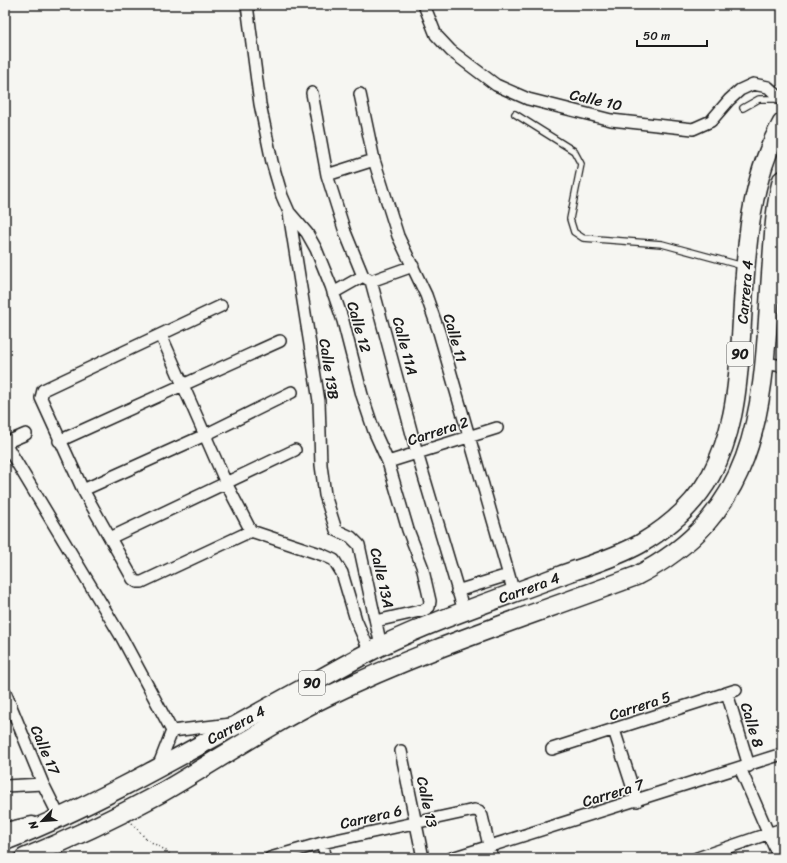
<svg xmlns="http://www.w3.org/2000/svg" width="787" height="863" viewBox="0 0 787 863" font-family="Sriracha,sans-serif">
<rect width="100%" height="100%" fill="#f6f6f2"/>
<filter id="ink" filterUnits="userSpaceOnUse"><feTurbulence type="fractalNoise" baseFrequency=".025" numOctaves="2"/><feDisplacementMap in="SourceGraphic" scale="8" xChannelSelector="R" yChannelSelector="G"/><feConvolveMatrix kernelMatrix="1 2 1 2 8 2 1 2 1" color-interpolation-filters="sRGB"/></filter>
<g filter="url(#ink)">
<g fill="none" stroke-linecap="round" stroke-linejoin="round">
<g stroke="#1c1c1c" stroke-width="8">
<path id="service" d="M 743,108 L 759,99 L 780,99
M 515,114 L 574,151 L 581,164 L 570,219 L 574,232 L 583,238 L 662,244 L 743,266"/>
</g>
<g stroke="#1c1c1c" stroke-width="14">
<path id="minor" d="M 247,5 L 260,104 L 272,162 L 282,196 L 289,212 L 307,233 L 316,249 L 331,286 L 343,321 L 362,395 L 374,431 L 388,462 L 408,530 L 422,566 L 430,601 L 429,607 L 424,610 L 376,621
M 424,5 L 436,35 L 451,51 L 496,85 L 528,99 L 611,120 L 693,129 L 711,121 L 729,100 L 740,90 L 753,84 L 768,87 L 782,100
M 312,93 L 327,175 L 345,232 L 363,276 L 371,281 L 417,453 L 464,611
M 360,94 L 374,160 L 398,236 L 426,295 L 439,332 L 514,593
M 327,175 L 374,160
M 289,213 L 319,401 L 321,465 L 325,495 L 336,530 L 351,537 L 359,545 L 381,646
M 371,281 L 413,266
M 333,293 L 363,276
M 221,306 L 43,390 L 41,398 L 83,490 L 133,579 L 137,582 L 142,582 L 251,531
M 161,335 L 226,483 L 251,531 L 323,555 L 334,560 L 342,573 L 356,620 L 370,652
M 765,363 L 782,366
M 59,441 L 280,341
M 5,443 L 122,638 L 172,731 L 158,767
M 5,443 L 26,434
M 388,462 L 497,428
M 83,490 L 205,435 L 292,392
M 110,538 L 295,450
M 457,591 L 508,575
M 5,692 L 43,784 L 60,818
M 727,693 L 749,766
M 614,730 L 637,801
M 172,731 L 231,724
M 552,749 L 736,690
M 401,751 L 423,858
M 740,768 L 779,858
M 5,786 L 43,784
M 322,843 L 326,858
M 270,858 L 322,843 L 474,810 L 479,811 L 482,816 L 492,858
M 452,858 L 782,754
M 697,858 L 782,829"/>
</g>
<g stroke="#1c1c1c" stroke-width="17">
<path id="tertiary" d="M 5,830 L 32,824"/>
</g>
<g stroke="#1c1c1c" stroke-width="21">
<path id="trunk" d="M 5,841 C 108,800 204,742 302,689 C 327,675 353,660 379,647 C 437,619 499,599 559,576 C 586,566 615,558 640,544 C 669,527 695,504 711,475 C 732,436 737,395 740,351 C 746,275 743,191 782,123
M 24,858 C 71,839 115,818 159,794 C 215,762 268,725 326,697 C 426,648 533,615 636,576 C 769,508 762,391 772,261 C 774,234 775,207 782,180"/>
</g>
<path stroke="#1c1c1c" stroke-width="1.5" stroke-dasharray="1 3" stroke-linecap="butt" d="M 132,823 L 146,839 L 165,850 L 175,858"/>
<use href="#service" stroke="#f6f6f2" stroke-width="5.5"/>
<use href="#minor" stroke="#f6f6f2" stroke-width="11"/>
<use href="#tertiary" stroke="#f6f6f2" stroke-width="14"/>
<use href="#trunk" stroke="#f6f6f2" stroke-width="18"/>
</g>
</g>
<g text-anchor="middle" dominant-baseline="central" stroke-width="3" stroke-linejoin="round" paint-order="stroke">
<g fill="#f6f6f2" stroke="#5d5d5c" stroke-width="1">
<rect x="727" y="342" width="26" height="24" rx="3"/>
<rect x="299" y="671" width="26" height="24" rx="3"/>
</g>
<g font-size="14" font-weight="bold" fill="#1c1c1c">
<text x="740" y="354">90</text>
<text x="312" y="683">90</text>
</g>
<g font-size="15" fill="#1c1c1c" stroke="#f6f6f2">
<text transform="translate(596 100) rotate(13)">Calle 10</text>
<text transform="translate(745 292) rotate(-85)">Carrera 4</text>
<text transform="translate(359 327) rotate(74)">Calle 12</text>
<text transform="translate(455 338) rotate(74)">Calle 11</text>
<text transform="translate(405 346) rotate(75)">Calle 11A</text>
<text transform="translate(329 369) rotate(81)">Calle 13B</text>
<text transform="translate(438 431) rotate(-18)">Carrera 2</text>
<text transform="translate(382 578) rotate(77)">Calle 13A</text>
<text transform="translate(529 588) rotate(-20)">Carrera 4</text>
<text transform="translate(640 706) rotate(-18)">Carrera 5</text>
<text transform="translate(236 725) rotate(-29)">Carrera 4</text>
<text transform="translate(752 725) rotate(73)">Calle 8</text>
<text transform="translate(45 750) rotate(67)">Calle 17</text>
<text transform="translate(613 793) rotate(-17)">Carrera 7</text>
<text transform="translate(427 802) rotate(78)">Calle 13</text>
<text transform="translate(371 817) rotate(-13)">Carrera 6</text>
</g>
</g>
<rect width="787" height="863" fill="none" stroke="#f6f6f2" stroke-width="20"/>
<rect x="10" y="10" width="767" height="843" fill="none" stroke="#1c1c1c" stroke-width="1.5" filter="url(#ink)"/>
<g transform="translate(42 821) rotate(245)" stroke="#f6f6f2" stroke-width="3" paint-order="stroke">
<path d="M0-3L7 15L0 10L-7 15Z" fill="#1c1c1c"/>
<text y="-6" font-size="11" font-weight="bold" text-anchor="middle" fill="#1c1c1c">N</text>
</g>
<path d="M637 40v6h70v-6" fill="none" stroke="#1c1c1c" stroke-width="2"/>
<text x="643" y="40" font-size="12" fill="#1c1c1c" stroke="#f6f6f2" stroke-width="3" paint-order="stroke">50 m</text>
</svg>
